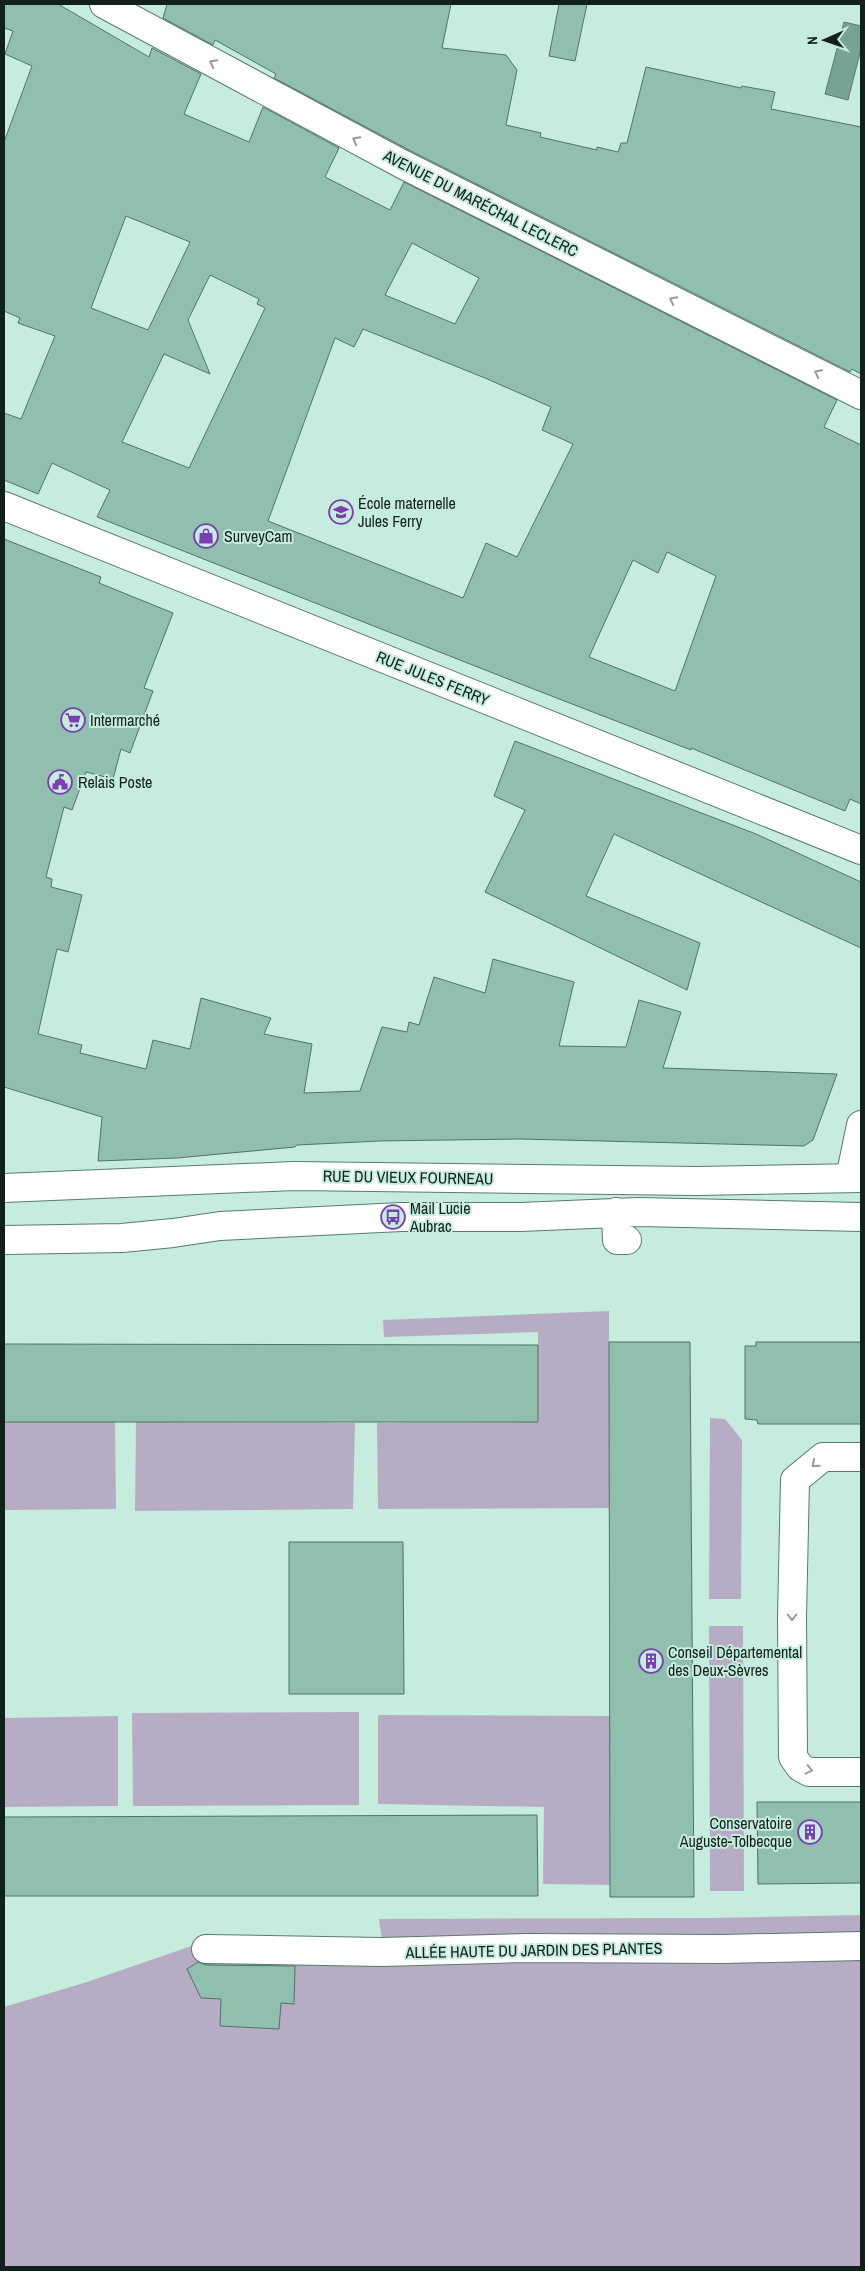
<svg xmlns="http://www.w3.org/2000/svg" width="865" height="2271" viewBox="0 0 865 2271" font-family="'Archivo Narrow',sans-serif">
<rect width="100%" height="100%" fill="#c6ecde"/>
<path fill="#b6acc3" d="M 609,1311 L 609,1508 L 378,1509 L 377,1423 L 538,1422 L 538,1332 L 384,1337 L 383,1320 Z
M 710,1418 L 725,1419 L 742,1440 L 741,1599 L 709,1599 Z
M 4,1422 L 115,1422 L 116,1509 L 4,1510 Z
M 136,1422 L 355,1423 L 353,1509 L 135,1511 Z
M 709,1626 L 743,1626 L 744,1891 L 710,1891 Z
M 359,1712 L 359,1805 L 133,1806 L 132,1713 Z
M 378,1715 L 610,1716 L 610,1885 L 543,1884 L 544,1807 L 378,1804 Z
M 118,1716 L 118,1806 L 4,1807 L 4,1718 Z
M 861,1915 L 861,2267 L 4,2267 L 4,2007 L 87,1982 L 206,1941 L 382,1940 L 379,1919 L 710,1918 Z"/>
<path fill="#76a393" stroke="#587c6f" d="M 844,22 L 861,26 L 861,49 L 848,100 L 825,94 Z"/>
<path fill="#90bfae" stroke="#527368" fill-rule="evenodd" d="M 4,4 L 58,4 L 149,57 L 152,48 L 201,74 L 184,114 L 249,142 L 263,107 L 339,148 L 325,177 L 390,210 L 404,182 L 837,400 L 824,427 L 861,445 L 861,804 L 850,799 L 845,811 L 691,748 L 691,750 L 536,690 L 97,517 L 110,490 L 52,463 L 38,494 L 4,480 L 4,413 L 21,419 L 55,336 L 18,323 L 20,318 L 4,311 L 4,142 L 32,66 L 5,54 L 13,31 L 4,28 ZM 126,216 L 190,242 L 148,330 L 91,308 ZM 412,243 L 479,278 L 455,324 L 385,295 ZM 210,275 L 259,299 L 257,304 L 265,308 L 189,468 L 122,442 L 164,354 L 210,374 L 188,320 ZM 363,329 L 485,378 L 551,407 L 542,430 L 573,444 L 517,557 L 486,543 L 463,598 L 268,521 L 335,338 L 354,347 ZM 667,552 L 716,576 L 675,691 L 589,657 L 633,560 L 658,573 Z
M 167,4 L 451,4 L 442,48 L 506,55 L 517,70 L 506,125 L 541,133 L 540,137 L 597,150 L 597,147 L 618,152 L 621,143 L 627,143 L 646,67 L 741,88 L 742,86 L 775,92 L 771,109 L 861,127 L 861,374 L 852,369 L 850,372 L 409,150 L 274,78 L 276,74 L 215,40 L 213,45 L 163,18 Z
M 559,4 L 587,4 L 575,61 L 549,56 Z
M 4,539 L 101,577 L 99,583 L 173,613 L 144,688 L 153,691 L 130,753 L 121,749 L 113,779 L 86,772 L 72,810 L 64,807 L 46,877 L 52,879 L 51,887 L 82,895 L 68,952 L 57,949 L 38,1034 L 82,1045 L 80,1053 L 146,1069 L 153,1040 L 190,1049 L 201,998 L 271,1018 L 264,1034 L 312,1044 L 304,1093 L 360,1091 L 382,1027 L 407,1032 L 409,1022 L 419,1025 L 434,977 L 485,993 L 493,959 L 574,982 L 559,1046 L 626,1047 L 639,1000 L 681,1012 L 663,1068 L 837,1074 L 813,1140 L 804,1146 L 520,1139 L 379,1141 L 297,1145 L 295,1147 L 177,1158 L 98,1161 L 102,1117 L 4,1087 Z
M 515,741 L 756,834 L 861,882 L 861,948 L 614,834 L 586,896 L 700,943 L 687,990 L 485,892 L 525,810 L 494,796 Z
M 609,1342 L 690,1342 L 694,1897 L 610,1897 Z
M 756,1342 L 861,1342 L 861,1424 L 758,1424 L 757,1420 L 745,1419 L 745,1346 L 756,1346 Z
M 4,1344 L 538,1345 L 538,1422 L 4,1422 Z
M 289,1542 L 403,1542 L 404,1694 L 289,1694 Z
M 757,1802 L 861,1802 L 861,1883 L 758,1884 Z
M 537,1815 L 538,1896 L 4,1896 L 4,1817 Z
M 198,1962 L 206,1965 L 295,1966 L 294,2004 L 281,2003 L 279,2029 L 220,2026 L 221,1999 L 201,1998 L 187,1969 Z"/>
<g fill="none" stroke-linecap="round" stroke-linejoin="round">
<g stroke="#597b6f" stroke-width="30">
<path id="minor" d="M 4,506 L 861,850
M 850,1178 L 861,1125
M 616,1212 L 617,1240 L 627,1240
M 4,1240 L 122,1238 L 173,1233 L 220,1226 L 401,1217 L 521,1217 L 638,1212 L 861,1217
M 861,1457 L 823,1457 L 795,1480 L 792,1617 L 793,1757 L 800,1767 L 809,1772 L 861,1772
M 206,1949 L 382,1952 L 526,1948 L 723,1949 L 861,1946"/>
</g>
<g stroke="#597b6f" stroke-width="30">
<path id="major" d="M 104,4 L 402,164 L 861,395
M 4,1188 L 294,1176 L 697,1181 L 861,1178"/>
</g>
<use href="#minor" stroke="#fff" stroke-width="28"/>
<use href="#major" stroke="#fff" stroke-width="28"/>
</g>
<defs><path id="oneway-chevron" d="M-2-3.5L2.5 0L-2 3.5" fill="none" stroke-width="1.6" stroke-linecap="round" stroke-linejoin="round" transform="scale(1.25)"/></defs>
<g stroke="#949b98">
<use href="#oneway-chevron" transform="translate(213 63) rotate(-152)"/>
<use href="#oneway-chevron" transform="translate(356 140) rotate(-152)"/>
<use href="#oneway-chevron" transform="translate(673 300) rotate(-153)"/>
<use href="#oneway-chevron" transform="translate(818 373) rotate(-153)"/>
<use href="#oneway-chevron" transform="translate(815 1464) rotate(140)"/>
<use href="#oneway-chevron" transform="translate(792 1617) rotate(90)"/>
<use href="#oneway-chevron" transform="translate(809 1770) rotate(13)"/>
</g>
<defs>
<g id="school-ring" transform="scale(1.25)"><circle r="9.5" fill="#c6ecde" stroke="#7b3db2" stroke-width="1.5"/><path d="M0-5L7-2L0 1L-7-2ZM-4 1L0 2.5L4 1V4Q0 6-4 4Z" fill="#7b3db2"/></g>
<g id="shop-ring" transform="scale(1.25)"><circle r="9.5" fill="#c6ecde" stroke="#7b3db2" stroke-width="1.5"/><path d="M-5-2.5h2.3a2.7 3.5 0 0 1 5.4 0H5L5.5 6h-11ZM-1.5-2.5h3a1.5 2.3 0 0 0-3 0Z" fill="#7b3db2"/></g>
<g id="supermarket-ring" transform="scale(1.25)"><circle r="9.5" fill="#c6ecde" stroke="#7b3db2" stroke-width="1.5"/><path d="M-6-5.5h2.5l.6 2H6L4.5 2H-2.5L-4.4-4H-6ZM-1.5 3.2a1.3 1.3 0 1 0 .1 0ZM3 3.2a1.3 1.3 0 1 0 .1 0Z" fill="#7b3db2"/></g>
<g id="civic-ring" transform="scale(1.25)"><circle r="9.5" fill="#c6ecde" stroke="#7b3db2" stroke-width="1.5"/><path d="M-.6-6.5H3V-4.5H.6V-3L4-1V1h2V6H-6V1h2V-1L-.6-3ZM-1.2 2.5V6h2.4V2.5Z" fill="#7b3db2"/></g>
<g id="bus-ring" transform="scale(1.25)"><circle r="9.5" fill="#c6ecde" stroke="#7b3db2" stroke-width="1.5"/><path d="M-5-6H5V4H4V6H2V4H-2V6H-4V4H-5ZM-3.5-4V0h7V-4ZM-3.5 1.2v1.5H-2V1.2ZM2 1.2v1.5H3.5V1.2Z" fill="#7b3db2"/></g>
<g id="building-ring" transform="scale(1.25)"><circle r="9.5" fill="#c6ecde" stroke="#7b3db2" stroke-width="1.5"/><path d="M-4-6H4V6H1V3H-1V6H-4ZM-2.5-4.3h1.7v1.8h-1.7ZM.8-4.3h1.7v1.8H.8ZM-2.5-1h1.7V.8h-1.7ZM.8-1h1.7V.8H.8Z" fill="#7b3db2"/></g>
</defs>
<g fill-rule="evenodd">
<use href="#school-ring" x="341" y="512"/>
<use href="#shop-ring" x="206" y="536"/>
<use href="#supermarket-ring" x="73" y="720"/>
<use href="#civic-ring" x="60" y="782"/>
<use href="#bus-ring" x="393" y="1217"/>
<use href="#building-ring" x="651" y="1661"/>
<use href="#building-ring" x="810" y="1832"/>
</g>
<g text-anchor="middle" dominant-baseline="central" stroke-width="4" stroke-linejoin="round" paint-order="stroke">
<g font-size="16" fill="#12201b" stroke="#c6ecde">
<text transform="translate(481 203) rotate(27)">AVENUE DU MARÉCHAL LECLERC</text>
<text transform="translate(433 678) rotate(22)">RUE JULES FERRY</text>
<text transform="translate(408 1177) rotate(1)">RUE DU VIEUX FOURNEAU</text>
<text transform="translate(534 1950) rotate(-1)">ALLÉE HAUTE DU JARDIN DES PLANTES</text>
</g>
<g font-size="16" fill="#12201b" stroke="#c6ecde" text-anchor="start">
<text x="358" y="503">École maternelle<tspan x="358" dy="18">Jules Ferry</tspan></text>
<text x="224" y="536">SurveyCam</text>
<text x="90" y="720">Intermarché</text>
<text x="78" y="782">Relais Poste</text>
<text x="410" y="1208">Mail Lucie<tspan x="410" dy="18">Aubrac</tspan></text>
<text x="668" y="1652">Conseil Départemental<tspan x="668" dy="18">des Deux-Sèvres</tspan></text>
<text x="792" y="1823" text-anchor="end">Conservatoire<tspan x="792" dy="18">Auguste-Tolbecque</tspan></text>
</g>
</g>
<rect width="865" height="2271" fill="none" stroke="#12201b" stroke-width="10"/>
<g transform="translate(825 40) rotate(268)" stroke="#c6ecde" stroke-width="4" paint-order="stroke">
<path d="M0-4L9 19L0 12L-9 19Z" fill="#12201b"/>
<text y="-8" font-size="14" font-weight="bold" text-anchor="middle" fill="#12201b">N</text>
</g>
</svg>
